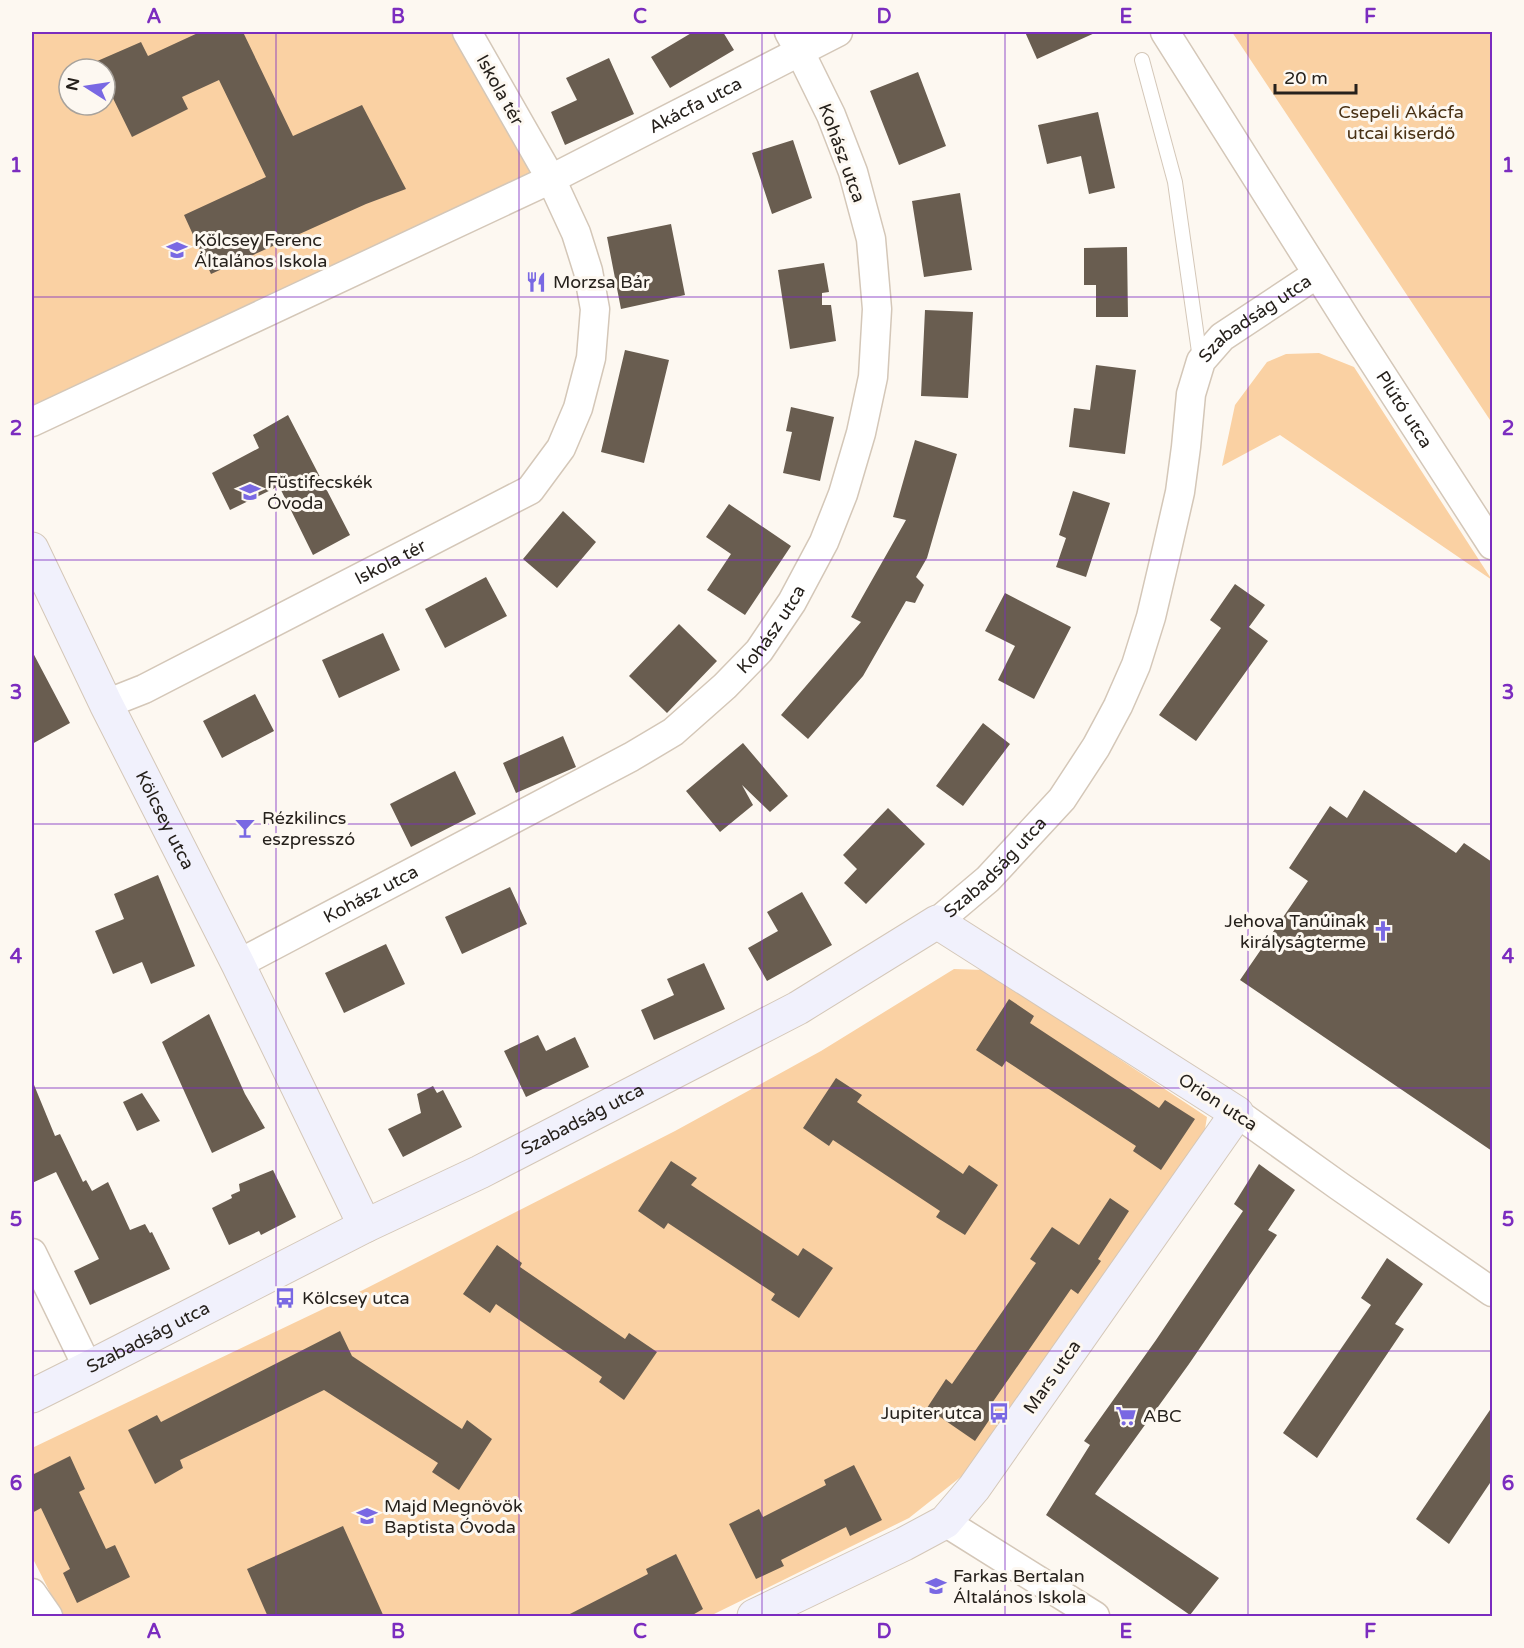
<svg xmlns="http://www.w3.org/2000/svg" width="1524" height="1648" viewBox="0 0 1524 1648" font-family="'Varela Round',sans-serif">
<rect width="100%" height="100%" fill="#fdf8f1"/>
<path fill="#fad1a3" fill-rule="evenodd" d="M 32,32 L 467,32 L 551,179 L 32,422 ZM 69,69 L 105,69 L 105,105 L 69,105 Z
M 1232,32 L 1492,32 L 1492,423 Z
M 1319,353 L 1354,367 L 1492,580 L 1280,435 L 1222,466 L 1235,405 L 1267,362 L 1286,354 Z
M 954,969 L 985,970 L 1207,1117 L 1204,1135 L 967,1472 L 909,1518 L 710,1616 L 62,1616 L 32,1557 L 32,1448 L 363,1290 L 675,1131 L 821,1051 Z"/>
<path fill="#695d50" d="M 200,32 L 243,32 L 293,136 L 362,105 L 406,189 L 366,204 L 211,274 L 184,215 L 266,177 L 219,80 L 182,97 L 188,109 L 132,137 L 105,82 L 105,69 L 98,69 L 95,62 L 141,42 L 148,56 Z
M 693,32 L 723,32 L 734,50 L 670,88 L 651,57 Z
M 1025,32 L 1097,32 L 1037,59 Z
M 609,58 L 634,114 L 565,145 L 551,112 L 577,100 L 566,78 Z
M 918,72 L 946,146 L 899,165 L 870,91 Z
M 1098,112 L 1115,188 L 1089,194 L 1081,156 L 1047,164 L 1038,125 Z
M 793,140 L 812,198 L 772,214 L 752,153 Z
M 960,193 L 972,270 L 924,277 L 912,201 Z
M 671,224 L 685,295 L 621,309 L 607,237 Z
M 1127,247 L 1128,317 L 1096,317 L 1096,285 L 1084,285 L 1084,248 Z
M 824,263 L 829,292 L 822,293 L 822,305 L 831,305 L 836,341 L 790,349 L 778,270 Z
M 925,310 L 973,312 L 968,398 L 921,396 Z
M 625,350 L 669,360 L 644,463 L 601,452 Z
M 1096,365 L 1136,370 L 1125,454 L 1069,447 L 1074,408 L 1090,410 Z
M 791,407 L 834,417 L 820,481 L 783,473 L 792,432 L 786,431 Z
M 288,415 L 350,535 L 313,555 L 279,486 L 230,510 L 212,473 L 259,448 L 253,435 Z
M 915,440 L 957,454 L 927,558 L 916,577 L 924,585 L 915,603 L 906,601 L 863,676 L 808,739 L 781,715 L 861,622 L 851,617 L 906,520 L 893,517 Z
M 1073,491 L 1110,503 L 1086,577 L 1056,567 L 1066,538 L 1059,535 Z
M 729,504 L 791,546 L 745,615 L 707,590 L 731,554 L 706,537 Z
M 563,511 L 596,542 L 557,588 L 523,559 Z
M 486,577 L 507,616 L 445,648 L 425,609 Z
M 1235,584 L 1265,605 L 1249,627 L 1268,641 L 1196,741 L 1159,715 L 1221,628 L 1210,620 Z
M 1005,593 L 1071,627 L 1034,699 L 998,680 L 1015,646 L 985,631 Z
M 679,624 L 717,661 L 667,713 L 629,676 Z
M 383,633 L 400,670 L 339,698 L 322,660 Z
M 32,651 L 70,723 L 32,744 Z
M 255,694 L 274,731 L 222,758 L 203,721 Z
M 983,723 L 1010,744 L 963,806 L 936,786 Z
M 563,736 L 576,767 L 516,793 L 503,763 Z
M 743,743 L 788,796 L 770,812 L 742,785 L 753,805 L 720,832 L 686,791 Z
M 455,771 L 476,814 L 411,847 L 390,804 Z
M 1364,790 L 1456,853 L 1464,843 L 1492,862 L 1492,1151 L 1240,980 L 1308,881 L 1289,868 L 1330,806 L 1347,818 Z
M 888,808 L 925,844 L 866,904 L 844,883 L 857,869 L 843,855 Z
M 158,875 L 195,966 L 151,984 L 142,962 L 113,974 L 95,931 L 124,919 L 114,894 Z
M 510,887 L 527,924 L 462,954 L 445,917 Z
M 802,892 L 832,945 L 767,981 L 748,948 L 778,931 L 767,912 Z
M 386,944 L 405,984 L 344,1013 L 325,973 Z
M 704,963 L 725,1009 L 654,1040 L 641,1010 L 674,995 L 667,979 Z
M 1009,999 L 1034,1016 L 1030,1023 L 1159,1108 L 1165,1100 L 1195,1119 L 1161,1170 L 1133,1151 L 1136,1146 L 1006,1061 L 1002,1067 L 976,1050 Z
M 209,1014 L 245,1094 L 265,1128 L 212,1153 L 162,1042 Z
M 538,1035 L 546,1051 L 575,1037 L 589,1067 L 526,1097 L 504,1051 Z
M 836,1078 L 862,1095 L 857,1102 L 963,1174 L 969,1165 L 998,1185 L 965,1235 L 936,1217 L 940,1211 L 833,1140 L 829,1146 L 803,1128 Z
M 32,1080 L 55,1136 L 60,1134 L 83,1182 L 86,1180 L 92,1191 L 108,1182 L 130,1230 L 145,1224 L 150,1233 L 152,1232 L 170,1269 L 90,1305 L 74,1271 L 99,1259 L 56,1172 L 32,1183 Z
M 433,1086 L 437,1093 L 443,1090 L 462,1127 L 403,1157 L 388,1129 L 421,1113 L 417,1094 Z
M 142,1093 L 160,1121 L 137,1131 L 123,1102 Z
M 671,1161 L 697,1178 L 691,1185 L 798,1256 L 803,1248 L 833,1268 L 799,1318 L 771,1300 L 775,1294 L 668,1223 L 664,1229 L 638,1211 Z
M 1259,1164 L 1295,1190 L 1268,1230 L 1277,1235 L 1189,1364 L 1095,1494 L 1219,1578 L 1190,1615 L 1046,1515 L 1090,1445 L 1084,1441 L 1156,1340 L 1243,1211 L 1234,1204 Z
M 273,1170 L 296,1217 L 261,1235 L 259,1231 L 229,1245 L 212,1208 L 232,1198 L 231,1195 L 240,1191 L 239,1184 Z
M 1110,1198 L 1129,1211 L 1098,1259 L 1101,1261 L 1078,1294 L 1071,1289 L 990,1406 L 996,1410 L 975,1441 L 927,1408 L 946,1379 L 952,1384 L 1036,1263 L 1030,1259 L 1052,1227 L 1079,1245 Z
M 497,1245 L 522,1263 L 520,1267 L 625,1339 L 629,1333 L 657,1352 L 624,1400 L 599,1382 L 602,1377 L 496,1304 L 490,1313 L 463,1294 Z
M 1387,1258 L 1423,1284 L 1395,1324 L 1404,1329 L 1317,1458 L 1283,1433 L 1371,1305 L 1361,1298 Z
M 340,1331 L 352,1356 L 462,1429 L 467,1420 L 492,1439 L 459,1490 L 432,1472 L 438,1463 L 324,1390 L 180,1460 L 183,1468 L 155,1484 L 128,1430 L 157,1415 L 161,1422 Z
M 1492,1407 L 1492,1480 L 1449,1544 L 1416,1519 Z
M 70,1456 L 85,1489 L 79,1492 L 106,1549 L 115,1545 L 130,1577 L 77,1603 L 63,1573 L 70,1569 L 41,1508 L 32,1513 L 32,1475 Z
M 854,1465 L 882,1520 L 850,1536 L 846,1527 L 781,1560 L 784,1566 L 756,1579 L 729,1524 L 759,1509 L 763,1517 L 826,1485 L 824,1480 Z
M 343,1526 L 384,1617 L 268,1617 L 247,1569 Z
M 676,1554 L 703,1609 L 689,1617 L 564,1617 L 648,1574 L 646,1569 Z"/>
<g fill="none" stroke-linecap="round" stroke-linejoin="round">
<g stroke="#d4c7b8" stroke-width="16">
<path id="lane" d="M 1142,60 L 1175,182 L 1200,359"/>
</g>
<g stroke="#d4c7b8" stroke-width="31">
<g id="street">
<path id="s1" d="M 1165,32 L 1351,327 L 1492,545"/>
<path id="s2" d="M 32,422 L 551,179 L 838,32"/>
<path id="s3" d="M 106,704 L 144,689 L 530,490 L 561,448 L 578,408 L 591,358 L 595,309 L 588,271 L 576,233 L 551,179 L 467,32"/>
<path id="s4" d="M 937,922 L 988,879 L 1062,799 L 1096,747 L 1118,706 L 1136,665 L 1151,617 L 1167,549 L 1180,492 L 1186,447 L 1191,394 L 1201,361 L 1222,337 L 1317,274"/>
<path id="s5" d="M 238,964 L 631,757 L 673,732 L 725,686 L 759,651 L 792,602 L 824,542 L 843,494 L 861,433 L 873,377 L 877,309 L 871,239 L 853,172 L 831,115 L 800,52 L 789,32"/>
<path d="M 1237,1113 L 1339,1186 L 1492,1292"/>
<path d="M 32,1253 L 88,1368"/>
<path d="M 945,1522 L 1095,1616"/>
<path d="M 32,1593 L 48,1616"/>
</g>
</g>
<g stroke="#d4c7b8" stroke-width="35">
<g id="secondary">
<path id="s6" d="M 32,549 L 106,704 L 238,964 L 365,1226"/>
<path id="s7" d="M 32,1396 L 88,1368 L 365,1226 L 480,1172 L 798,1008 L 937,922 L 1237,1113 L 974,1488 L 945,1522 L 904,1544 L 754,1616"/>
</g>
</g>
<use href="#lane" stroke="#fff" stroke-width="14"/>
<use href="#street" stroke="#fff" stroke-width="28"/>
<use href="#secondary" stroke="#f1f1fc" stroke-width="33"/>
</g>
<path fill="none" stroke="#7b2cbf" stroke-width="1.5" stroke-opacity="0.55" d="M 276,32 L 276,1616M 519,32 L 519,1616M 762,32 L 762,1616M 1005,32 L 1005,1616M 1248,32 L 1248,1616M 32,297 L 1492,297M 32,560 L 1492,560M 32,824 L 1492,824M 32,1088 L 1492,1088M 32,1351 L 1492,1351"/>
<defs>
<g id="school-bare" transform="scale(1.62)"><path d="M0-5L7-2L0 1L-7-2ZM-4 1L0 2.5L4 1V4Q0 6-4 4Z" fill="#7968e3" stroke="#fdf8f1" stroke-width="2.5" paint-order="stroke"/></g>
<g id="restaurant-bare" transform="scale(1.62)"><path d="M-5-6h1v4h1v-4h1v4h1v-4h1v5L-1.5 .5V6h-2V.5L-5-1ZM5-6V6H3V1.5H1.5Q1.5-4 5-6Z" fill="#7968e3" stroke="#fdf8f1" stroke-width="2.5" paint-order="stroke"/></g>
<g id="bar-bare" transform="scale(1.62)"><path d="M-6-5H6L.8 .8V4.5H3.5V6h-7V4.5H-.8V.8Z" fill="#7968e3" stroke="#fdf8f1" stroke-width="2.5" paint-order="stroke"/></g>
<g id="church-bare" transform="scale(1.62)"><path d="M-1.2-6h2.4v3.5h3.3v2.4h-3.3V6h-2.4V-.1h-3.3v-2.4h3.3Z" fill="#7968e3" stroke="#fdf8f1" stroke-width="2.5" paint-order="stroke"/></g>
<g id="bus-bare" transform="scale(1.62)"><path d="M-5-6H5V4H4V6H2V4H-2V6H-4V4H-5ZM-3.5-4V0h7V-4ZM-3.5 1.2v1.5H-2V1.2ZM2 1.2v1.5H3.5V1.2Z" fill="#7968e3" stroke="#fdf8f1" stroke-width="2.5" paint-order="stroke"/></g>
<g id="supermarket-bare" transform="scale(1.62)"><path d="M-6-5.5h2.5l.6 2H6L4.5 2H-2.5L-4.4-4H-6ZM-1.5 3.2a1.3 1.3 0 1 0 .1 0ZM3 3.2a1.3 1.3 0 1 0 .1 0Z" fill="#7968e3" stroke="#fdf8f1" stroke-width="2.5" paint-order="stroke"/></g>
</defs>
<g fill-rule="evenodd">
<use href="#school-bare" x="177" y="250"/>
<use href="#restaurant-bare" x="536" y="282"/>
<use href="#school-bare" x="250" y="492"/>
<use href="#bar-bare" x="245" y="828"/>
<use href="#church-bare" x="1383" y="931"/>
<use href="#bus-bare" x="285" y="1298"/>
<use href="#bus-bare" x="999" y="1413"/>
<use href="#supermarket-bare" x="1126" y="1416"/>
<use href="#school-bare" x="367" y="1516"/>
<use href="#school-bare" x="936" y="1586"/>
</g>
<g text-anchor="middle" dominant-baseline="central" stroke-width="6" stroke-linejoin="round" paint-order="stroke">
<g font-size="18" fill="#26211c" stroke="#fdf8f1">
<text transform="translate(500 90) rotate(61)">Iskola tér</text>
<text stroke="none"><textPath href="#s2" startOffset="735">Akácfa utca</textPath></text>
<text transform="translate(842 153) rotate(70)">Kohász utca</text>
<text stroke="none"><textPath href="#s4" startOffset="710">Szabadság utca</textPath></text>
<text stroke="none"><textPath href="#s1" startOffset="447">Plútó utca</textPath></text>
<text stroke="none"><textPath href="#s3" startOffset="318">Iskola tér</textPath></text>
<text stroke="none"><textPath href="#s5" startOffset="636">Kohász utca</textPath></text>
<text stroke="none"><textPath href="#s6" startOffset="302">Kölcsey utca</textPath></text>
<text stroke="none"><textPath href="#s4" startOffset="80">Szabadság utca</textPath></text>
<text stroke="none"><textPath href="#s5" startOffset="150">Kohász utca</textPath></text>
<text transform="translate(1218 1102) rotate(33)">Orion utca</text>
<text stroke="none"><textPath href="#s7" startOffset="616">Szabadság utca</textPath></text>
<text stroke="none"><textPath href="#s7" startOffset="130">Szabadság utca</textPath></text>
<text transform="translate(1052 1377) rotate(-55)">Mars utca</text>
</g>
<g font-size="18" fill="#493114" stroke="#fdf8f1">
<text x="1401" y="112">Csepeli Akácfa<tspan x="1401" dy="21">utcai kiserdő</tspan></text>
</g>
<g font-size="18" fill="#26211c" stroke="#fdf8f1" text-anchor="start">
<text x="194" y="240">Kölcsey Ferenc<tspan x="194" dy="21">Általános Iskola</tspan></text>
<text x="553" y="282">Morzsa Bár</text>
<text x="267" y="482">Füstifecskék<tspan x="267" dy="21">Óvoda</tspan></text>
<text x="262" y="818">Rézkilincs<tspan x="262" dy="21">eszpresszó</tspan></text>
<text x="1366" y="921" text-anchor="end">Jehova Tanúinak<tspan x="1366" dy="21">királyságterme</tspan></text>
<text x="302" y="1298">Kölcsey utca</text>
<text x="982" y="1413" text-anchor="end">Jupiter utca</text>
<text x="1143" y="1416">ABC</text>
<text x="384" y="1506">Majd Megnövök<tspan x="384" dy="21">Baptista Óvoda</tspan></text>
<text x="953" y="1576">Farkas Bertalan<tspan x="953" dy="21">Általános Iskola</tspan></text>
</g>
</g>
<rect width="1524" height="1648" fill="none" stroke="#fdf8f1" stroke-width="66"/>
<g transform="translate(87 87) rotate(282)"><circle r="28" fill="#fdf8f1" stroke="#a7a29c" stroke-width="1.5"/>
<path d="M0-4.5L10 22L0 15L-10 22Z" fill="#7968e3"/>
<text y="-9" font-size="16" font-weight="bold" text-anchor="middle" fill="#26211c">N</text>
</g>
<path d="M1275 84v9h81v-9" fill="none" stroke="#26211c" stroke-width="3"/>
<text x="1284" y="84" font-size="18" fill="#26211c" stroke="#fdf8f1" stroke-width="4.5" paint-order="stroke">20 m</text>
<rect x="33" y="33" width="1458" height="1582" fill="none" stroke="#7b2cbf" stroke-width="2"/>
<g font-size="20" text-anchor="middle" font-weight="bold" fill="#7b2cbf">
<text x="154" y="23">A</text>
<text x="398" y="23">B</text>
<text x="640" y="23">C</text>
<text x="884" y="23">D</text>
<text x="1126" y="23">E</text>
<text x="1370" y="23">F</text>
<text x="16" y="172">1</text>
<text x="1508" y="172">1</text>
<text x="16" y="435">2</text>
<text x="1508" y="435">2</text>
<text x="16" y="699">3</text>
<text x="1508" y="699">3</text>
<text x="16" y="963">4</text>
<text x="1508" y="963">4</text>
<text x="16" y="1226">5</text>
<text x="1508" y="1226">5</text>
<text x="16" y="1490">6</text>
<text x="1508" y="1490">6</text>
<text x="154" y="1638">A</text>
<text x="398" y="1638">B</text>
<text x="640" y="1638">C</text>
<text x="884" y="1638">D</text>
<text x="1126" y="1638">E</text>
<text x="1370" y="1638">F</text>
</g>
</svg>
